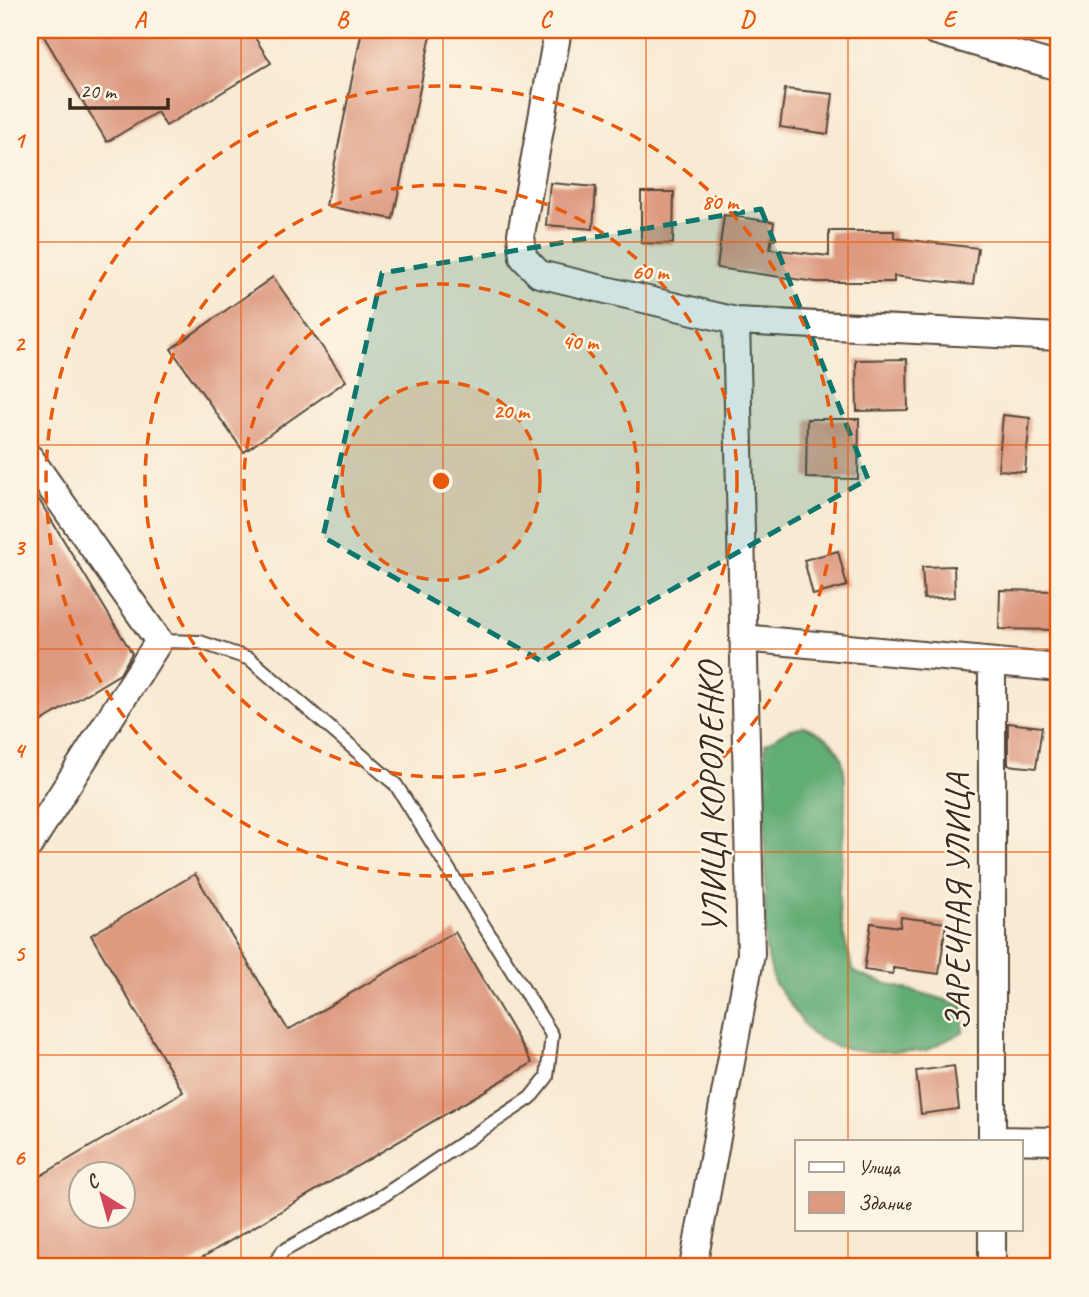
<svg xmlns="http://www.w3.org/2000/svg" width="1089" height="1297" viewBox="0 0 1089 1297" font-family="Caveat,sans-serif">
<rect width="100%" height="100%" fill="#fcf5e5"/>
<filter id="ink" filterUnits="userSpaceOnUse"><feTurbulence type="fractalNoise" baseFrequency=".0143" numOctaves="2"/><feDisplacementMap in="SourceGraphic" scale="14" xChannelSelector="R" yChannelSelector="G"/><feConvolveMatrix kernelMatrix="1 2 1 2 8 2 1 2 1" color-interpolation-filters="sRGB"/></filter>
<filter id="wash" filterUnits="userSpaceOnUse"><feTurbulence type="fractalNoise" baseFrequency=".00686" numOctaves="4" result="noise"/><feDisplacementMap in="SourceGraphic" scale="28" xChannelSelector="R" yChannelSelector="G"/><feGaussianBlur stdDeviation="1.57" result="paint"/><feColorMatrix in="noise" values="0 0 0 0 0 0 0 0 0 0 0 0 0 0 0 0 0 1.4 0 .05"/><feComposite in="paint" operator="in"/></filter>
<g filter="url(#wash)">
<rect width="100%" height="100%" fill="#f8ead3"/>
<path fill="#62ac74" stroke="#4e6b49" stroke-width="2" d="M 804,726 C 821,733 832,739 840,755 C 852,778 840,864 839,894 C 839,922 846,946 854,972 C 890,989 929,991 964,1007 L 963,1032 L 925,1051 L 866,1052 L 835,1046 L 811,1034 L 774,982 L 765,945 L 765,744 L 788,730 Z"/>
<g id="blocks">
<path fill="#dd9a80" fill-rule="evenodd" d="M 40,30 L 250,30 L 271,63 L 166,126 L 157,112 L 107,142 Z
M 362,30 L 432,30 L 393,219 L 326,206 Z
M 785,89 L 833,94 L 828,134 L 780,127 Z
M 550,183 L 596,187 L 593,229 L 546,225 Z
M 641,192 L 674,192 L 673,244 L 641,243 Z
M 724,215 L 774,222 L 770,249 L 829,256 L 829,231 L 894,231 L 894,238 L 978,248 L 973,285 L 894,276 L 894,282 L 816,282 L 717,268 Z
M 273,277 L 346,381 L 244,452 L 171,349 Z
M 907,359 L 908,410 L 857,411 L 856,360 Z
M 1003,415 L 1030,418 L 1025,472 L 998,470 Z
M 807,419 L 859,419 L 858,479 L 806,478 Z
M 30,485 L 132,653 L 120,674 L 30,728 Z
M 838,551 L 847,586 L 813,595 L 804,560 Z
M 954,566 L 955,597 L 924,599 L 922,567 Z
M 1000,590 L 1059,591 L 1059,630 L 999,629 Z
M 1008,723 L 1042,727 L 1036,768 L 1008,765 Z
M 195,874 L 288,1030 L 455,932 L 532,1063 L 186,1267 L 30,1267 L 30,1182 L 183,1092 L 91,935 ZM 80,1174 L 122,1174 L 122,1216 L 80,1216 Z
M 901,917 L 946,923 L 939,974 L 893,968 L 893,974 L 864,970 L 871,923 L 900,927 Z
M 954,1066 L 959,1109 L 921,1114 L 916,1071 Z"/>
</g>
</g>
<g filter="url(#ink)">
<use href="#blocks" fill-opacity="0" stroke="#574739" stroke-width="2"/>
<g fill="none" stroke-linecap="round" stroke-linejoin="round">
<g stroke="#574739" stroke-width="16">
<path id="lane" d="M 159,641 L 200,642 L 250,659 L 396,785 L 552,1035 L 547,1077 L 530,1098 L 384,1195 L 283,1251 L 272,1267"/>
</g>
<g stroke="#574739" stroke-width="30">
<path id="street" d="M 558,30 L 521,234 L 523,257 L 539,274 L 736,321 L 1059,337
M 933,30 L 1059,67
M 30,458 L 159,641 L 30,844
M 743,638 L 1059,668
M 992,664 L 992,1141
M 992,1140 L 1059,1141
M 992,1229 L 992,1267
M 693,1267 L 751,954 L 736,321"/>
</g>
<use href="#lane" stroke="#fff" stroke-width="12"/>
<use href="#street" stroke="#fff" stroke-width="26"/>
</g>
</g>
<path fill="#0f766e" fill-opacity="0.2" stroke="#0f766e" stroke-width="5" stroke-dasharray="14 9" stroke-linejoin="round" d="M 761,209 L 868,479 L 543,662 L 323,537 L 382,273 Z"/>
<path fill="none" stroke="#e8590c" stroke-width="2" stroke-opacity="0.55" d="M 241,30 L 241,1267M 443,30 L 443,1267M 646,30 L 646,1267M 848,30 L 848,1141M 30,242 L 1059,242M 30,445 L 1059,445M 30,649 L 1059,649M 30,852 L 1059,852M 30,1055 L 1059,1055M 848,1229 L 848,1267"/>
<circle cx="441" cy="481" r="99" fill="#e8590c" fill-opacity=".12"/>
<g fill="none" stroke="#e8590c" stroke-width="3.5" stroke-dasharray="12 9">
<circle cx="441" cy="481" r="99"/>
<circle cx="441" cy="481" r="197"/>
<circle cx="441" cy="481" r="296"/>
<circle cx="441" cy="481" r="395"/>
</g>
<g text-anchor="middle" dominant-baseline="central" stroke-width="5" stroke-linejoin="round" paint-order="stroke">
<g font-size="35" fill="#3b2a1e" stroke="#fcf5e5">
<text transform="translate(712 798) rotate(-91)">УЛИЦА КОРОЛЕНКО</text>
<text transform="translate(957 902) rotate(-90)">ЗАРЕЧНАЯ УЛИЦА</text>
</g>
</g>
<circle cx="441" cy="481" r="10" fill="#e8590c" stroke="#fcf5e5" stroke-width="3.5"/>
<g font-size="21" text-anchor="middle" font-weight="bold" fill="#e8590c" stroke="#fcf5e5" stroke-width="5" stroke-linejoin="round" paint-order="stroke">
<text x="720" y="209">80 m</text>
<text x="650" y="279">60 m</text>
<text x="580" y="349">40 m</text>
<text x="511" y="418">20 m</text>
</g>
<rect width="1089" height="1297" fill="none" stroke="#fcf5e5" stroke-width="77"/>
<rect x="795" y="1140" width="228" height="91" fill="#fcf5e5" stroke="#afa495" stroke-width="2"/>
<rect x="809" y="1162" width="35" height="10" fill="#ffffff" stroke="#afa495" stroke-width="2"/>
<text x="858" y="1174" font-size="21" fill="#3b2a1e">Улица</text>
<rect x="809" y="1192" width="35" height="21" fill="#dd9a80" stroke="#afa495" stroke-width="2"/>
<text x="858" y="1210" font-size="21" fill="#3b2a1e">Здание</text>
<g transform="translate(102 1195) rotate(323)"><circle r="33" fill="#fcf5e5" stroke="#afa495" stroke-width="2"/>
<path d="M0-5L12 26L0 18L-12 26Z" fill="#d1495b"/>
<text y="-10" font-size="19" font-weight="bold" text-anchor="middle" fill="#3b2a1e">С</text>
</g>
<path d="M70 98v10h98v-10" fill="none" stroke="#3b2a1e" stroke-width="3.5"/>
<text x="80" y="98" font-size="21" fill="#3b2a1e" stroke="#fcf5e5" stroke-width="5" paint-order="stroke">20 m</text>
<rect x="38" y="38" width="1012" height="1220" fill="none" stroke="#e8590c" stroke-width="2.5"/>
<g font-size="23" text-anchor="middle" font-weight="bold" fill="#e8590c">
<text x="140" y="27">A</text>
<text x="342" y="27">B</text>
<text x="545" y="27">C</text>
<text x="747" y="27">D</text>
<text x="949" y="27">E</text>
<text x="19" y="148">1</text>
<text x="19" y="351">2</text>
<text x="19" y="555">3</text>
<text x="19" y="758">4</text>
<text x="19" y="961">5</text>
<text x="19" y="1165">6</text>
</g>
</svg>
